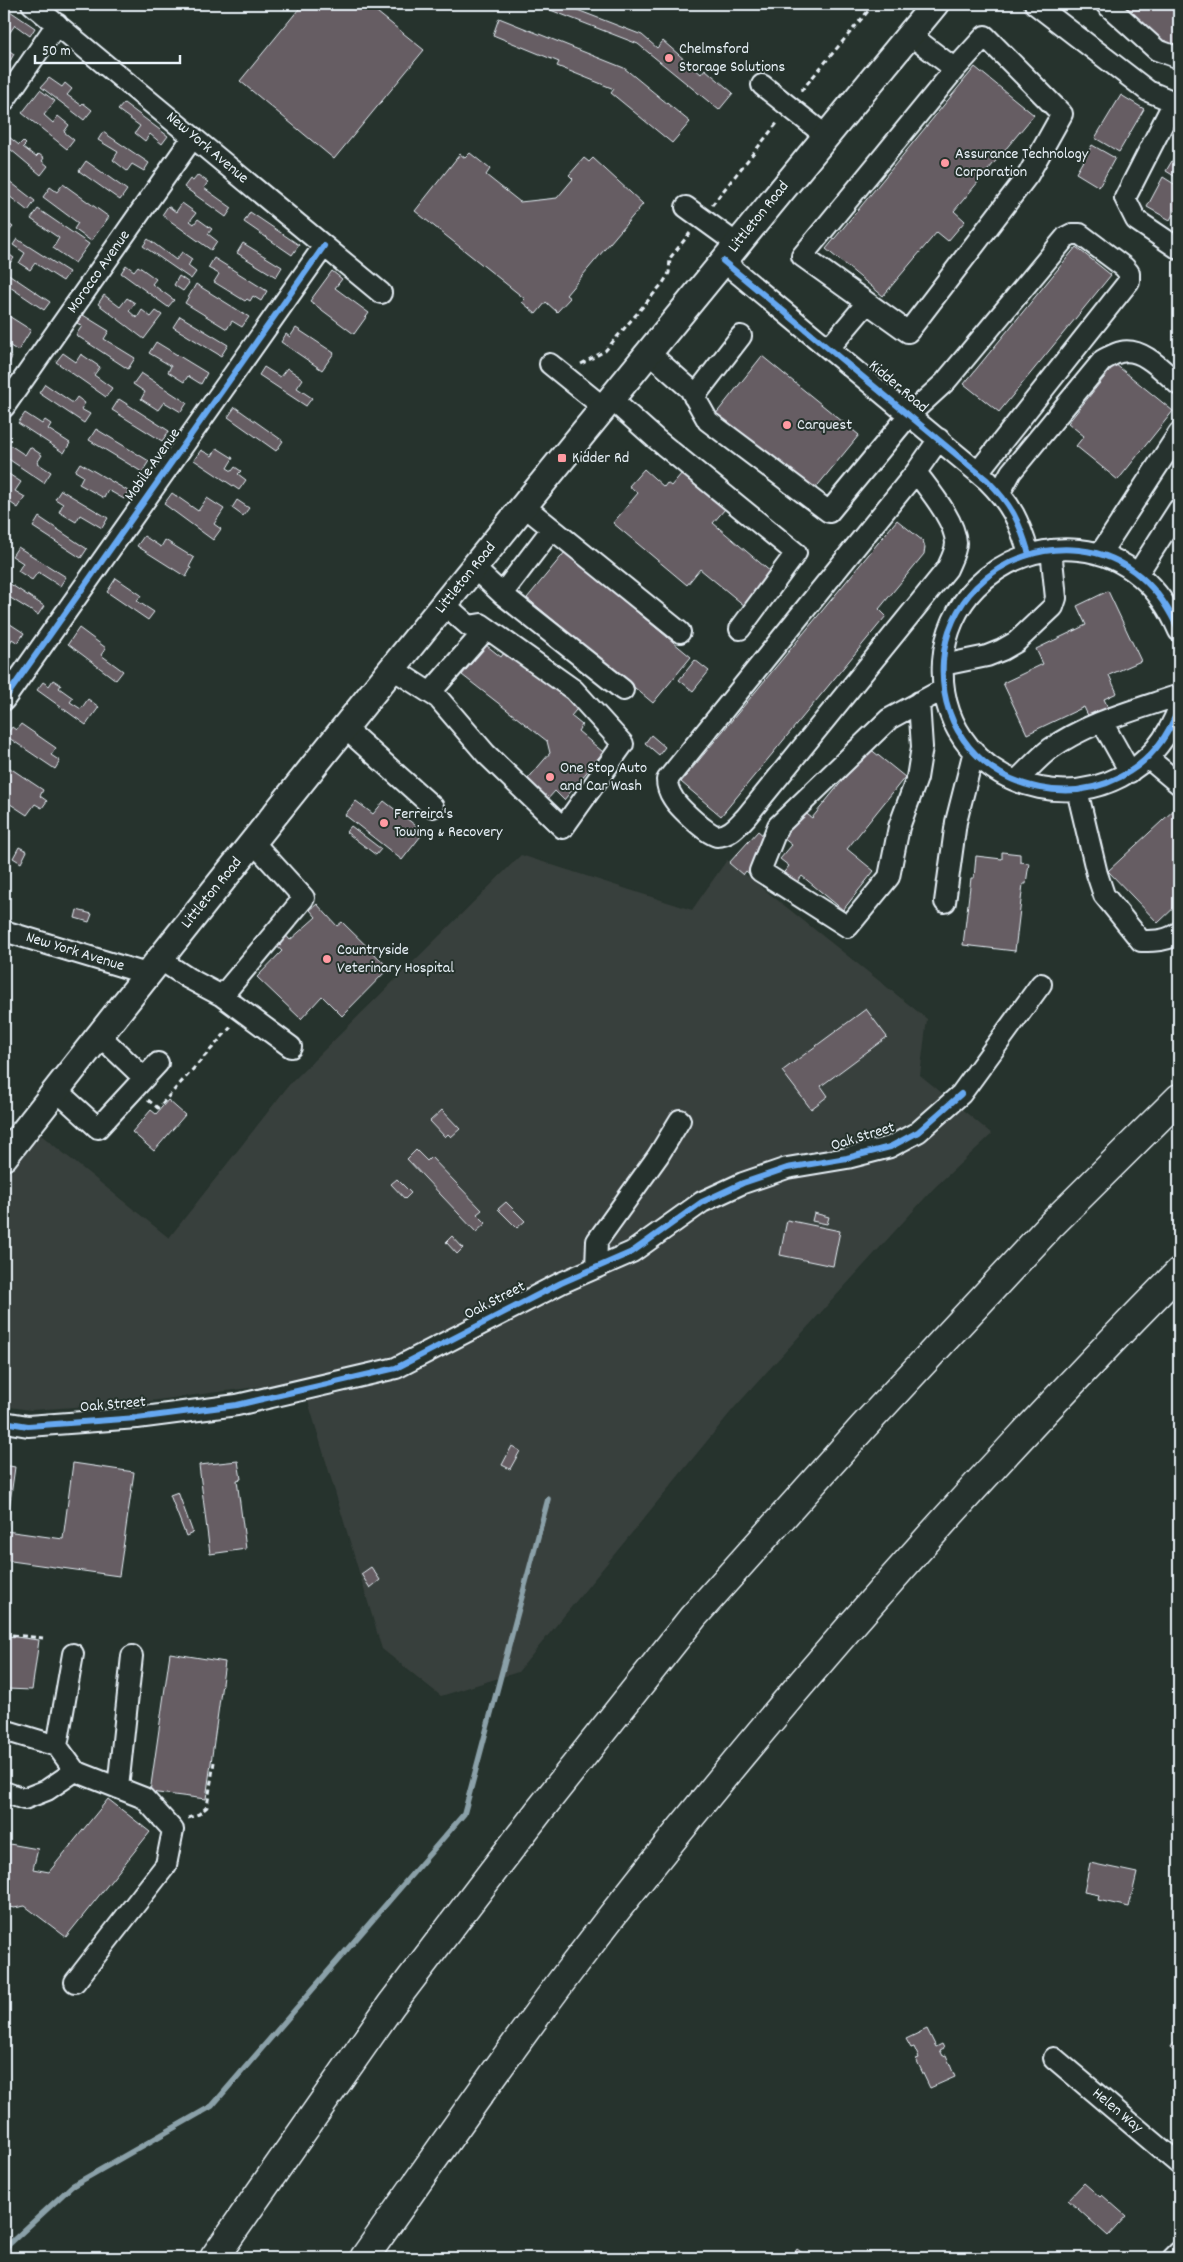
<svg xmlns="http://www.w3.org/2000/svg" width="1183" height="2262" viewBox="0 0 1183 2262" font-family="Dekko,sans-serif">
<rect width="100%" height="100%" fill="#26332d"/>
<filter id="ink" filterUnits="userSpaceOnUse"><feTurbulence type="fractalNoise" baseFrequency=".02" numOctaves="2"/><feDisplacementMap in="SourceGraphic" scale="10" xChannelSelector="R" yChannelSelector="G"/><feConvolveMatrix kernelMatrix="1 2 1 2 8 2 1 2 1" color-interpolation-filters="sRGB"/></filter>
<g filter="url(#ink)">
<path fill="#39403d" d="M 521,855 L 692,910 L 727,860 L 927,1019 L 920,1075 L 992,1134 L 934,1188 L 734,1408 L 518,1672 L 441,1696 L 382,1649 L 302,1381 L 134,1403 L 30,1410 L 4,1406 L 4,1181 L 41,1135 L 169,1238 L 289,1085 Z"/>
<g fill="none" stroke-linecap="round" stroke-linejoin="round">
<path stroke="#8ba1a9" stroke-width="5.5" d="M 4,2249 L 72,2186 L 212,2106 L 464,1814 L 548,1499"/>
</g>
<path fill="#665d63" stroke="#e8f1f8" d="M 303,4 L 367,4 L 424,50 L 334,159 L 240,81 Z
M 535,4 L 562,4 L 642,35 L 657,48 L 663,41 L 701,74 L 705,69 L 733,93 L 719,110 L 638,44 Z
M 1118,4 L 1179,4 L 1179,52 L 1177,52 Z
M 4,7 L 35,28 L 30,36 L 15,25 L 8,35 L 4,32 Z
M 499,18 L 624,68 L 690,122 L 672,143 L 611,93 L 614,89 L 557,66 L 559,62 L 493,35 Z
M 4,47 L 14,54 L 9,63 L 4,60 Z
M 975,67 L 1034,115 L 954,211 L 965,221 L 948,241 L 937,232 L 883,296 L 826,249 Z
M 49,78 L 62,87 L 65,83 L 72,89 L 67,95 L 81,105 L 83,103 L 92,110 L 84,120 L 41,87 Z
M 40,90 L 55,101 L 44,115 L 53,123 L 58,116 L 69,125 L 64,132 L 74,140 L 67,149 L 22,113 Z
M 1121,95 L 1144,109 L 1119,152 L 1095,138 Z
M 124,103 L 168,136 L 162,144 L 150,134 L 145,141 L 135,133 L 140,126 L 118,110 Z
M 103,132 L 149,163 L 144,171 L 132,164 L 127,171 L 113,160 L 118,152 L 98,140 Z
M 9,137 L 19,145 L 23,141 L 26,144 L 23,147 L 36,157 L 39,154 L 44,158 L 42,161 L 48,166 L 41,175 L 4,144 Z
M 1092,145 L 1115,158 L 1099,187 L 1076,173 Z
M 1179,149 L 1179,179 L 1166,171 Z
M 470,153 L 490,169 L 486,175 L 520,202 L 557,198 L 573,179 L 569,175 L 584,158 L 589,162 L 593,158 L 643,204 L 566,295 L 570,298 L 557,312 L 546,302 L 536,314 L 522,302 L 525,299 L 415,211 L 460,154 L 465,158 Z
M 86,161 L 127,190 L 120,200 L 79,171 Z
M 198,175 L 208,182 L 204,188 L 232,208 L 226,217 L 184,187 L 190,179 L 193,181 Z
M 4,177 L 35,201 L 28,211 L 4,192 Z
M 1163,177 L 1179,187 L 1179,203 L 1170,220 L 1147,207 Z
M 63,184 L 109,217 L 91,241 L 74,229 L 78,223 L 43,197 L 50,187 L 57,192 Z
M 182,203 L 196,213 L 190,221 L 194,224 L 198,219 L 212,229 L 208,234 L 217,241 L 211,250 L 162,215 L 168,206 L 176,212 Z
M 38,209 L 89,244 L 75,263 L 53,248 L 59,238 L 31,219 Z
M 250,212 L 299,245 L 292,255 L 244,222 Z
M 4,220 L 13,227 L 6,235 L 4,234 Z
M 17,239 L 69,272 L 63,281 L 35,263 L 30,270 L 19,263 L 25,253 L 13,245 Z
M 148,239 L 176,260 L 182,252 L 192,259 L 188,266 L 196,272 L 191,279 L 143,246 Z
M 243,243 L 282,267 L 276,277 L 237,253 Z
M 1076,247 L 1111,275 L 999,412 L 964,384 Z
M 6,252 L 14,258 L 6,268 L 4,267 L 4,255 Z
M 214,258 L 267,291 L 261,301 L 253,296 L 250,301 L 247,299 L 245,301 L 214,282 L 219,274 L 208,268 Z
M 126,265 L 134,271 L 138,266 L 156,279 L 152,284 L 174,300 L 168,307 L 121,273 Z
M 4,271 L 50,302 L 44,310 L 4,283 Z
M 332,271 L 342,279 L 335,288 L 369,313 L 354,334 L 310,301 Z
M 179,276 L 189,283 L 183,291 L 174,285 Z
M 196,284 L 249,317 L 242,327 L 232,321 L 227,329 L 185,303 Z
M 104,295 L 120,307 L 127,298 L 135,303 L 129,311 L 137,318 L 142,310 L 151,317 L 156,311 L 162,315 L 144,339 L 98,304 Z
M 4,313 L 31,330 L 18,351 L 4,342 Z
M 83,315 L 109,331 L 104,339 L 135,358 L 128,369 L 76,335 L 82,326 L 77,323 Z
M 180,316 L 228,345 L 221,356 L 173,327 Z
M 296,328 L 334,353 L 322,370 L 281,342 L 286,334 L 290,337 Z
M 156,342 L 207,373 L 201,384 L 188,376 L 184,382 L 168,372 L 171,366 L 149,353 Z
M 4,352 L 12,357 L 6,369 L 4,368 Z
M 63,353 L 76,362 L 81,354 L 100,367 L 94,375 L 112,388 L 106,397 L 56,362 Z
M 762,356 L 859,435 L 814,490 L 715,415 Z
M 1115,364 L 1173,411 L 1118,480 L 1076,446 L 1084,436 L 1068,423 Z
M 264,367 L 280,377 L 287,368 L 303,379 L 297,388 L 312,398 L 306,406 L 259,375 Z
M 141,373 L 187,403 L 181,412 L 164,402 L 158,410 L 141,399 L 145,392 L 133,384 Z
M 45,384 L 73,403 L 77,397 L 85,403 L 81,409 L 90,414 L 84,423 L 39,393 Z
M 119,399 L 169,431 L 162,441 L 112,410 Z
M 235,407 L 283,441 L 276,451 L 228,417 Z
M 25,413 L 42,424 L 45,420 L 51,424 L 48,429 L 70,443 L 64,453 L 18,423 Z
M 96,429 L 149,461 L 142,472 L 89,440 Z
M 4,441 L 25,455 L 30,447 L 42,455 L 37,463 L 51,472 L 44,483 L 4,456 Z
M 217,448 L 233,458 L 227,468 L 232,471 L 235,467 L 241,471 L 238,474 L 246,480 L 239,490 L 194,460 L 201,450 L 212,456 Z
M 80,463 L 128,491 L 124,499 L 108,490 L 104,498 L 79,484 L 83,476 L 75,471 Z
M 644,469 L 664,487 L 667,483 L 671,486 L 682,473 L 725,509 L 713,523 L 772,573 L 745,606 L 700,569 L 687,585 L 613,523 L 638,493 L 629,486 Z
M 4,471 L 21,482 L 15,491 L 25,497 L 18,508 L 4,498 Z
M 61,490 L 108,518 L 102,528 L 80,515 L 76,522 L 59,512 L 63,504 L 55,499 Z
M 172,493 L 198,511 L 207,498 L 224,509 L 214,524 L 221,529 L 213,540 L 164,504 Z
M 237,500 L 249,508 L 243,516 L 232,508 Z
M 39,517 L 87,549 L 81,558 L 33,527 Z
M 897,520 L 923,541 L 925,547 L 924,554 L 879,609 L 886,616 L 721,816 L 681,782 Z
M 144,536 L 161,547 L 165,540 L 194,558 L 189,567 L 191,568 L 186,577 L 137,546 Z
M 18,547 L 66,577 L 60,586 L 38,572 L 32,580 L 18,571 L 23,563 L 12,556 Z
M 565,552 L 691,657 L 653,703 L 527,598 Z
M 116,578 L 141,595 L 137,601 L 154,612 L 148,620 L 107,592 Z
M 4,580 L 44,606 L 38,615 L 4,594 Z
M 1108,591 L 1141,661 L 1109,675 L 1117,693 L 1104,699 L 1110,712 L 1091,722 L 1084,707 L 1027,734 L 1003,683 L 1043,664 L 1036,649 L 1086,625 L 1077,606 Z
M 4,620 L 24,633 L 18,643 L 12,639 L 9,645 L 4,642 Z
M 79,628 L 106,648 L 101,655 L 123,671 L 116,680 L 68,644 Z
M 486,645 L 501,657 L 509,646 L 581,704 L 571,716 L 582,725 L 578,731 L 603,752 L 564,800 L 555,791 L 547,800 L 526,781 L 550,753 L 547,741 L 462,675 Z
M 695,660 L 709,671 L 693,691 L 679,680 Z
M 53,680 L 61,685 L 59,688 L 73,698 L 70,702 L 81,709 L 88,699 L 99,707 L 86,725 L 37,690 L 43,682 L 49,686 Z
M 21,724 L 56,748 L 51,755 L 60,761 L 55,769 L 6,736 L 12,727 L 16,730 Z
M 651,735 L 665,747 L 659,755 L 645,743 Z
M 869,748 L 905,777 L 847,849 L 874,871 L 843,910 L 802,876 L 793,887 L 780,877 L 789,866 L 780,859 L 792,845 L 783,838 L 804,812 L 812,818 Z
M 4,764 L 43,790 L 40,796 L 47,801 L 42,808 L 35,804 L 27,815 L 4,800 Z
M 356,801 L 373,814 L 384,801 L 424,832 L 402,860 L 345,815 Z
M 1176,808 L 1179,811 L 1179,903 L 1158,923 L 1108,871 Z
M 351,826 L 381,849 L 376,855 L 346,832 Z
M 4,831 L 10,835 L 4,844 Z
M 758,831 L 771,842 L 752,876 L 746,871 L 743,875 L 729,863 Z
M 19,847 L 27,851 L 21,863 L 13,858 Z
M 1002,852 L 1020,854 L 1020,862 L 1029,863 L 1026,884 L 1023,884 L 1015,951 L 963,945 L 971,878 L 974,878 L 976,856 L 1002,859 Z
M 317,904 L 337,926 L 342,922 L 389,968 L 342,1016 L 322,996 L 301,1019 L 257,977 L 282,951 L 273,943 L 283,932 L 290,940 L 316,917 L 310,910 Z
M 77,910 L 92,914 L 89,922 L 75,918 Z
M 866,1009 L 887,1037 L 821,1086 L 828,1096 L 811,1109 L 782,1071 Z
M 168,1100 L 185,1115 L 154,1151 L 132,1132 L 151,1110 L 156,1114 Z
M 442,1110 L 460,1129 L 451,1137 L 448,1134 L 445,1137 L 430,1121 Z
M 416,1150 L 427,1161 L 431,1157 L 482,1210 L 477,1214 L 486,1223 L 476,1232 L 407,1159 Z
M 397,1179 L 411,1193 L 405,1199 L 391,1184 Z
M 506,1202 L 525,1221 L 517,1228 L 498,1209 Z
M 814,1213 L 829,1217 L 827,1224 L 812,1221 Z
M 787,1220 L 840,1231 L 833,1266 L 780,1255 Z
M 452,1236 L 463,1248 L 457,1254 L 446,1242 Z
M 512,1446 L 520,1451 L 510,1469 L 502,1465 Z
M 238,1461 L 241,1479 L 237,1480 L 246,1549 L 210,1554 L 199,1465 Z
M 73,1463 L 134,1472 L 119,1576 L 4,1560 L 4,1465 L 15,1467 L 6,1531 L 63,1539 Z
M 178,1492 L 193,1533 L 186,1536 L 170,1495 Z
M 371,1567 L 380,1580 L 370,1588 L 361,1574 Z
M 4,1632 L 9,1633 L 8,1636 L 39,1640 L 32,1690 L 7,1689 L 7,1687 L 4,1686 Z
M 170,1653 L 225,1662 L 206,1799 L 150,1792 Z
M 108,1799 L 150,1832 L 66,1937 L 25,1906 L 14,1908 L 4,1906 L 4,1843 L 38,1849 L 33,1869 L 49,1872 Z
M 1090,1863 L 1137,1873 L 1129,1907 L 1098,1900 L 1099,1895 L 1084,1892 Z
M 927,2029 L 936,2047 L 942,2044 L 944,2048 L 940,2050 L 943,2056 L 946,2055 L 955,2077 L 930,2088 L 916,2059 L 919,2058 L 914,2047 L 911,2048 L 906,2039 Z
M 1179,2037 L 1179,2055 L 1170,2048 Z
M 1084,2183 L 1100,2197 L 1102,2195 L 1126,2216 L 1108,2236 L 1068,2200 Z
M 797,2249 L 810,2258 L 791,2258 Z"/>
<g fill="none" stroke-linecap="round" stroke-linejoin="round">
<g stroke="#e8f1f8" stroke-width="24">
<path id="minor" d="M 32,4 L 381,293
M 1035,4 L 1148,91 L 1179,104
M 1106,4 L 1157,50 L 1179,58
M 909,34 L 955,69 L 802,256 L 908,332 L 1028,175 L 1062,114 L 985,36 L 955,69
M 762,85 L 826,136
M 4,101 L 57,24
M 1174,102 L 1125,198 L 1136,220 L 1179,249
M 686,207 L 737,244
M 723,261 L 987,480 C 1012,505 1019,521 1029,554
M 829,348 L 867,303
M 648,352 L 690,389 L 708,421 L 829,512 L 909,415 L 945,382 L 1066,237 L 1072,234 L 1080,234 L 1124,267 L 1129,273 L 1129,281 L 978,472
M 550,364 L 603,407
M 694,397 L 741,336
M 610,398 L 656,439 L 796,553 L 740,629
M 4,407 L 193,137
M 916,472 C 929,490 955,520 956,543 C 956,551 950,562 947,569 L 746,817 C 738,825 730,836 717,836 C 709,836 678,807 673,798 C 669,792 667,787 667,780 L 916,472 L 939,439
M 1000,492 L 1011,472 L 1103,360 C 1109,357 1115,353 1121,352 C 1143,347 1164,372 1179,385
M 524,506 L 680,632
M 1100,554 L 1179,433
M 474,568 L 502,594 L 623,690
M 1138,573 L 1179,509
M 502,594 L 551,530
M 1179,631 C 1161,589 1128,555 1079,550 C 1041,546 1004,559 976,587 C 957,606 945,633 943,661 C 934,803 1131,842 1179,707
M 943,665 L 987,656 L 1002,650 L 1016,642 L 1053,607 L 1056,598 L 1051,550
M 393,669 L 438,698 L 486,754 L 563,828 L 623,744 L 574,690 L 481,624 L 469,626 L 444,604
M 430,693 L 487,628
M 4,700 L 324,246
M 919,702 L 922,747 L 917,778 L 899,827 L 889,877 L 848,927 L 760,871 L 778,826 L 889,719 L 944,689
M 1102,722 L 1130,772
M 345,728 L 433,807
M 1148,758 L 1179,784
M 1016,781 C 1027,771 1038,758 1050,749 C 1088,722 1136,710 1179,695
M 1077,790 L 1097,874 L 1104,895 L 1141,941 C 1154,941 1169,941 1179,932
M 945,902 L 956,822 L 974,751
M 4,931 L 147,974
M 159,959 L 188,978 L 222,996 L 304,898 L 253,842
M 222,996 L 291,1047
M 99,1035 L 144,1078
M 56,1090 L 98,1128 L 158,1063
M 596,1268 L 597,1241 L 658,1156 L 680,1120
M 4,1422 L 28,1426 L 137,1418 L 237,1405 L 396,1368 L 561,1283 L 632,1252 L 702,1202 L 743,1183 L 787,1168 L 847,1158 L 890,1147 L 918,1132 L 961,1094 L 1041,984
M 4,1730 L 57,1746 L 75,1771 L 144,1798 L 173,1830 L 166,1865 L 75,1982
M 57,1746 L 73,1654
M 118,1788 L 132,1656
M 4,1792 L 24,1799 L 47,1790 L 75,1771
M 1054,2058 L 1179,2164
M 1173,2258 L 1179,2252"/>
</g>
<g stroke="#e8f1f8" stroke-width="30">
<path id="major" d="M 4,1157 C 308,768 621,385 935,4"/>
</g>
<g stroke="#e8f1f8" stroke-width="31">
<path id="highway" d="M 214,2258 L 391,2005 L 539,1811 L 693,1617 L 864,1426 L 1051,1225 L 1179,1098
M 364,2258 C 432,2162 499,2064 570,1970 C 758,1724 962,1492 1179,1272"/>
</g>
<path stroke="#e8f1f8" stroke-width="3" stroke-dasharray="5 4" stroke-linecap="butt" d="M 801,91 L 874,4
M 712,205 L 778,122
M 581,364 L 605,351 L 663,283 L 669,273 L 670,258 L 690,233
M 148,1100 L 158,1108 L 231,1027
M 12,1635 L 43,1638
M 188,1818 L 199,1814 L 207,1807 L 214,1762"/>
<use href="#minor" stroke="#26332d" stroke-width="20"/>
<use href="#major" stroke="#26332d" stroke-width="26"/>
<use href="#highway" stroke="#26332d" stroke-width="28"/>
<g stroke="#26332d" stroke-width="9">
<path id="cycleway" d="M 723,261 L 987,480 C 1012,505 1019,521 1029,554
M 1179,631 C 1161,589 1128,555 1079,550 C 1041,546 1004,559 976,587 C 957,606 945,633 943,661 C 934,803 1131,842 1179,707
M 4,700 L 324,246
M 4,1422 L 28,1426 L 137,1418 L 237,1405 L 396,1368 L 561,1283 L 632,1252 L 702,1202 L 743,1183 L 787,1168 L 847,1158 L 890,1147 L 918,1132 L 961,1094"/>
</g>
<use href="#cycleway" stroke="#66a8f1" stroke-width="6"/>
</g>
</g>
<g fill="#ff9aa2" stroke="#26332d" stroke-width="2">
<circle cx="669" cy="58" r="5"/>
<circle cx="945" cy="163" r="5"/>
<circle cx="787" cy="425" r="5"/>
<rect x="557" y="453" width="10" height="10" rx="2.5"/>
<circle cx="550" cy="777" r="5"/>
<circle cx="384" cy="823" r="5"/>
<circle cx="327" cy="959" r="5"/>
</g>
<g text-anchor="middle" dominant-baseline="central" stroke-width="4" stroke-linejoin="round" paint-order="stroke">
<g font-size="16" fill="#e8f1f8" stroke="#26332d" text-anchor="start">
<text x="679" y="49">Chelmsford<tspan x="679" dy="18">Storage Solutions</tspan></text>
<text x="955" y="154">Assurance Technology<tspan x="955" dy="18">Corporation</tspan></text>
<text x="797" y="425">Carquest</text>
<text x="572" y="458">Kidder Rd</text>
<text x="560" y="768">One Stop Auto<tspan x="560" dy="18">and Car Wash</tspan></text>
<text x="394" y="814">Ferreira's<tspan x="394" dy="18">Towing &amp; Recovery</tspan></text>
<text x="337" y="950">Countryside<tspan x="337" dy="18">Veterinary Hospital</tspan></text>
</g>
<g font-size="16" fill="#e8f1f8" stroke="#26332d">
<text transform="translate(207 148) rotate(40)">New York Avenue</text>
<text transform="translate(759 217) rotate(-51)">Littleton Road</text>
<text transform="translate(99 272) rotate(-55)">Morocco Avenue</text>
<text transform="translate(898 387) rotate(40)">Kidder Road</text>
<text transform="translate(153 465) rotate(-55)">Mobile Avenue</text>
<text transform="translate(466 578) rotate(-51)">Littleton Road</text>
<text transform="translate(212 893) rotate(-51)">Littleton Road</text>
<text transform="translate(75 952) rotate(17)">New York Avenue</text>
<text transform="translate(863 1137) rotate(-17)">Oak Street</text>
<text transform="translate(495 1301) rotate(-27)">Oak Street</text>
<text transform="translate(113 1405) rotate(-5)">Oak Street</text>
<text transform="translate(1117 2111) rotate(40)">Helen Way</text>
</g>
</g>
<rect width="1183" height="2262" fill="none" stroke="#26332d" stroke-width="20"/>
<rect x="10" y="10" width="1163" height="2242" fill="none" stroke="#e8f1f8" stroke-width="2" filter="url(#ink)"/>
<path d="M35 55v8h145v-8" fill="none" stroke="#e8f1f8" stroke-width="2.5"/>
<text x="42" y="55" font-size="15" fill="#e8f1f8" stroke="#26332d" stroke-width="4" paint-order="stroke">50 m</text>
</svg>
